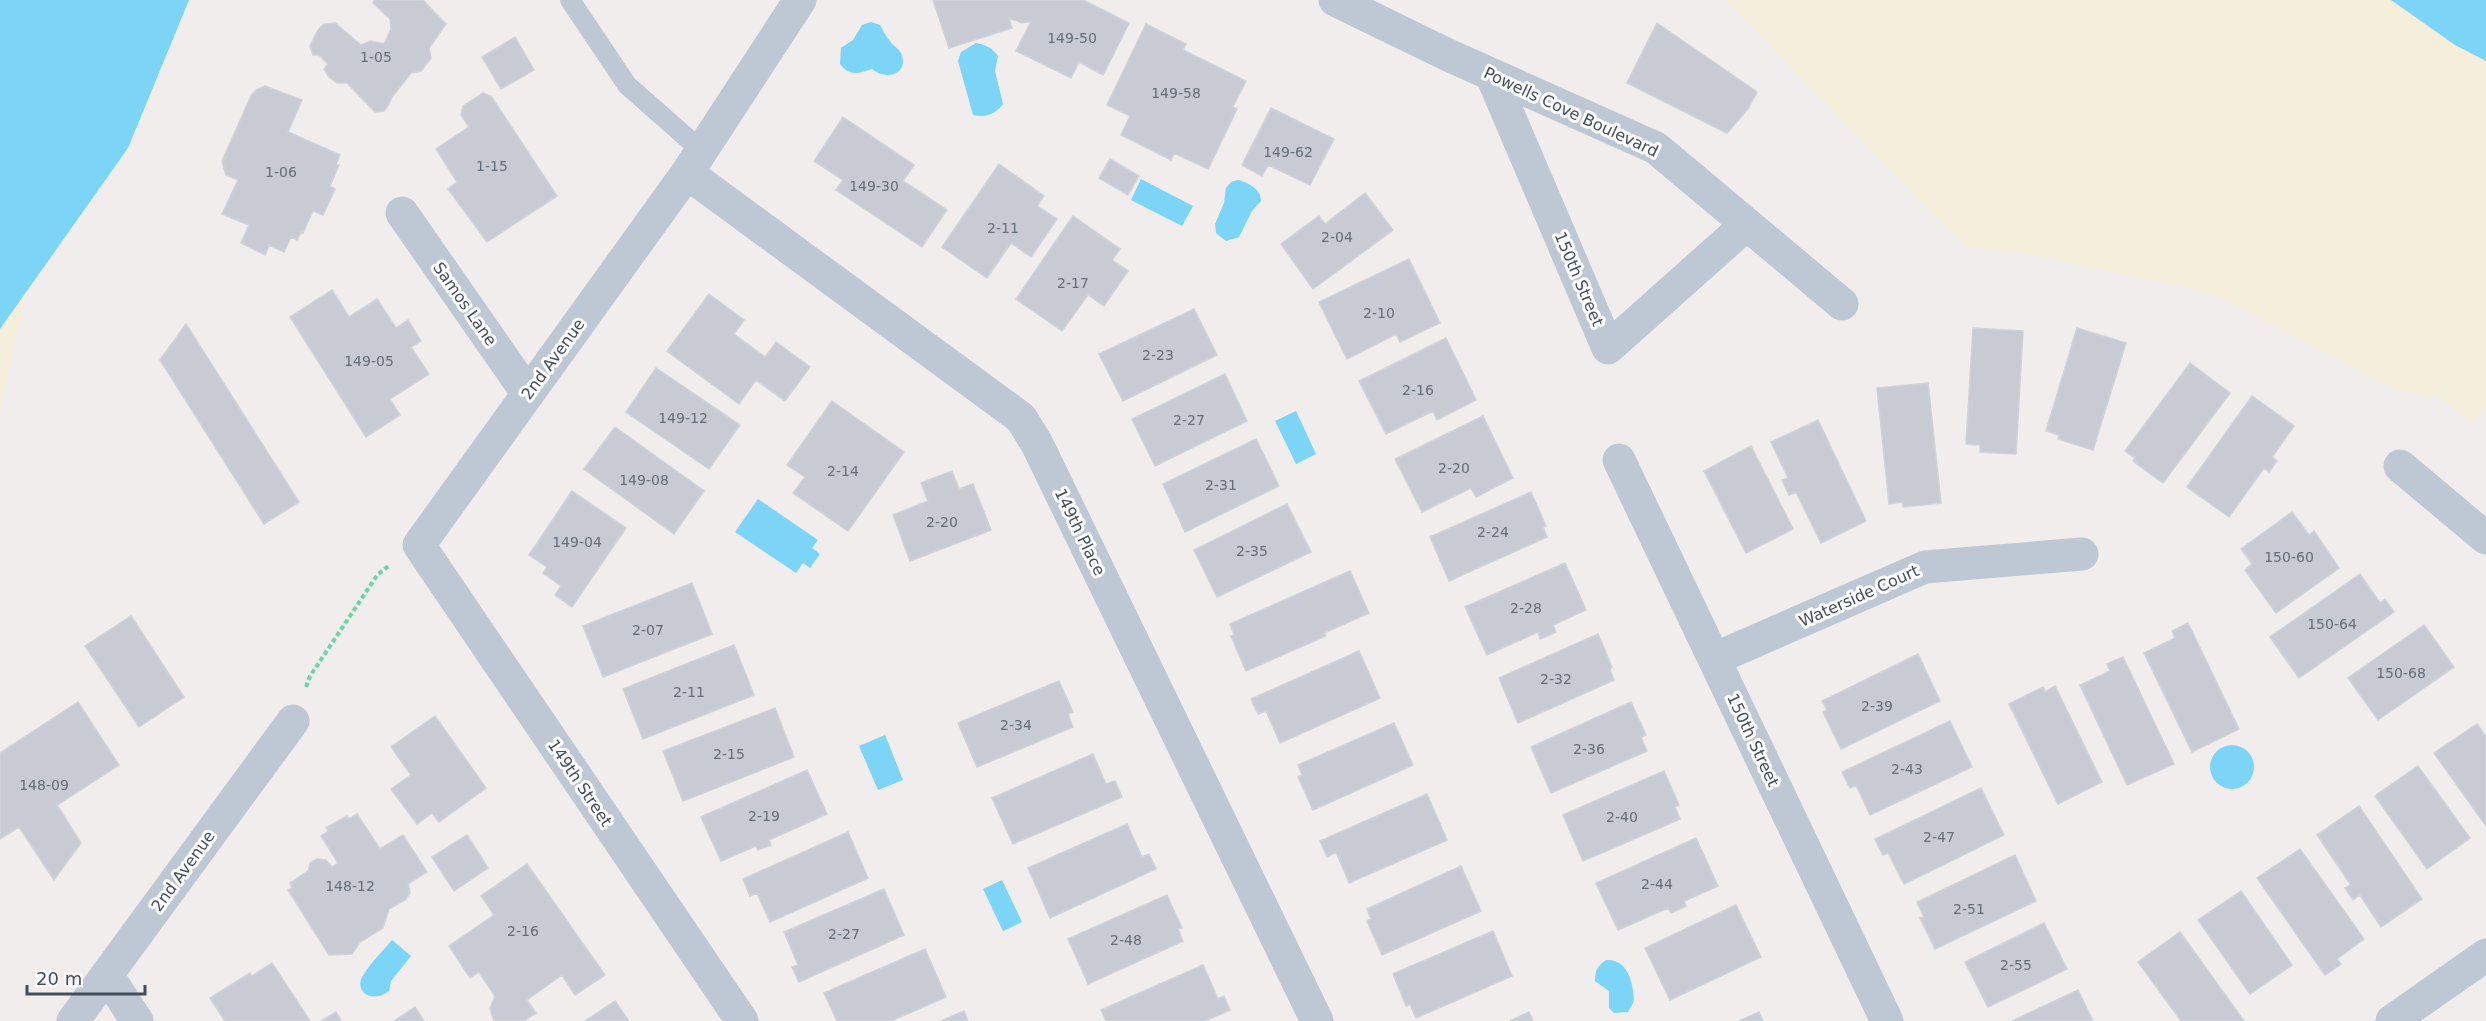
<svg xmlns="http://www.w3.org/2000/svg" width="2486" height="1021" viewBox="0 0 2486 1021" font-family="'DejaVu Sans',sans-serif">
<rect width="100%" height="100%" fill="#f0edec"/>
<path fill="#f4eeda" d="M 1726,0 L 2391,0 L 2455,45 L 2486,61 L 2486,404 L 2472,424 L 2440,397 L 2396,390 L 2215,294 L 2020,252 L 1965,247 Z
M 27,290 L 0,412 L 0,329 Z"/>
<path fill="#7cd4f7" d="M 0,0 L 189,0 L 128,148 L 0,329 Z
M 2391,0 L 2486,0 L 2486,61 L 2455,45 Z
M 871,22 L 880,25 C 883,30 886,37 890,41 C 894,47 900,49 902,55 C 908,76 884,80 872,69 C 858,74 849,76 840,64 L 841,48 L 853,40 L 862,25 Z
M 976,43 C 987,45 992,48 998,56 L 995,71 L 1003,104 C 995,114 986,118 973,115 L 958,61 L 961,52 Z
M 1141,179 L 1193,206 L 1182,226 L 1131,200 Z
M 1238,180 C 1249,183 1261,189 1261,201 L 1252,211 L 1239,237 L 1226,241 L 1216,233 L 1215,224 L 1224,203 L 1226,188 L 1231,182 Z
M 1296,411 L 1316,454 L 1296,464 L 1275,421 Z
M 758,499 L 818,540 L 812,548 L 820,554 L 810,568 L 803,563 L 796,573 L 735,532 Z
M 885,735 L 903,780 L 878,790 L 859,746 Z
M2210 767a22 22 0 1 1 44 0a22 22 0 1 1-44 0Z
M 1002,880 L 1022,922 L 1003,931 L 983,889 Z
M 392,940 L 411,956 L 391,981 L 389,991 C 371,1005 352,990 364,974 C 371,962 383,951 392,940 Z
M 1606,960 C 1628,959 1633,982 1634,1001 L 1628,1012 L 1614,1013 L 1609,1008 L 1609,991 L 1595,981 C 1595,971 1597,966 1606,960 Z"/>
<path fill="#c8cbd3" stroke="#d0d2d9" stroke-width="1.5" d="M 374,0 L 423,0 L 446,24 L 429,48 L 431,58 L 421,71 L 411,73 L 392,97 L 389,104 L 384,111 L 375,112 L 347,83 L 337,83 L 329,77 L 324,69 L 328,64 L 319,55 L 313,55 L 310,46 L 318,30 L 324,24 L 335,23 L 361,45 L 371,41 L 384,44 L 391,29 L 390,19 L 373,3 Z
M 933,0 L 1083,0 L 1129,23 L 1103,75 L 1079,62 L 1071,78 L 1016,51 L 1031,21 L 1022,23 L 1009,18 L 1012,28 L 949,48 Z
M 1657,23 L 1757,92 L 1748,109 L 1727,133 L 1627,83 Z
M 1146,24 L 1186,44 L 1183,50 L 1246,81 L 1233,107 L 1237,109 L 1208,169 L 1174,153 L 1171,160 L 1121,135 L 1130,116 L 1107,105 Z
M 515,37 L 534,70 L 501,89 L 482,57 Z
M 265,86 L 302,100 L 288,132 L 340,155 L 336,164 L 339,165 L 330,186 L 335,189 L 323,215 L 313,211 L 303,233 L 301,232 L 297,240 L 291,237 L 284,252 L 269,245 L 265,255 L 241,243 L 249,225 L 222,214 L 238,180 L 226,175 L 222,161 L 251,96 L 256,90 Z
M 483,93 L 491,96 L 557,196 L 487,242 L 448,189 L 457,182 L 436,149 L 469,127 L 461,115 L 463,106 Z
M 1271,108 L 1334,139 L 1310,185 L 1268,165 L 1262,176 L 1242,165 Z
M 843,117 L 914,165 L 903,181 L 947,210 L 922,247 L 836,190 L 843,180 L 814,161 Z
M 1110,159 L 1139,176 L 1128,195 L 1099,178 Z
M 999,164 L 1044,196 L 1037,206 L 1057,219 L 1031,257 L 1011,243 L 987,278 L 942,247 Z
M 1365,193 L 1393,230 L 1313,289 L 1281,244 L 1319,216 L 1325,224 Z
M 1073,216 L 1120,249 L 1112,260 L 1128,271 L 1104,306 L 1088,295 L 1062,331 L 1016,299 Z
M 1409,259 L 1440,323 L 1400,342 L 1396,334 L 1347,359 L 1319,302 Z
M 332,290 L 349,317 L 377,299 L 396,328 L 408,320 L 421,341 L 411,347 L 429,374 L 390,399 L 400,415 L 366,437 L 290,317 Z
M 709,294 L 744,320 L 734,334 L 765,357 L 776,342 L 810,367 L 785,401 L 756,380 L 739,404 L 667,351 Z
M 1194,309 L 1217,355 L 1123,401 L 1099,354 Z
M 186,324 L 299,502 L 264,524 L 160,360 Z
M 1973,328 L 2023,331 L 2016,454 L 1980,452 L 1980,445 L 1966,444 Z
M 2077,328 L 2126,343 L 2093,450 L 2058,439 L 2059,435 L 2046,431 Z
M 1446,338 L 1476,400 L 1437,420 L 1433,411 L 1386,434 L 1359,381 Z
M 2190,363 L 2230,393 L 2163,483 L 2133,461 L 2135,458 L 2125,451 Z
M 656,368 L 740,425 L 709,469 L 626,412 Z
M 1225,374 L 1247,421 L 1155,466 L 1132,419 Z
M 1928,383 L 1941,503 L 1903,507 L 1903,502 L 1889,504 L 1877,388 Z
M 2252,396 L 2294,426 L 2272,457 L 2277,461 L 2269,472 L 2264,468 L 2229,517 L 2187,487 Z
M 832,401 L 904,452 L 848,531 L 793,493 L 805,477 L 787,465 Z
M 1483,416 L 1513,478 L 1476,497 L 1471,488 L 1422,512 L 1395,459 Z
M 1818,420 L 1866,521 L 1821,543 L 1796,492 L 1789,495 L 1782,480 L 1788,478 L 1771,442 Z
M 615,427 L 704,491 L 674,534 L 584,469 Z
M 1256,439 L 1279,486 L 1185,532 L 1163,484 Z
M 1751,446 L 1793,529 L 1746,553 L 1704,471 Z
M 952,471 L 959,489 L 973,484 L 991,530 L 910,561 L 893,515 L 928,501 L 921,483 Z
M 572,491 L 626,528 L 572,607 L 555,595 L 561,586 L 543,573 L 547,567 L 529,555 Z
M 1531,492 L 1546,526 L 1543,527 L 1547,537 L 1449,581 L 1430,537 Z
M 1287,504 L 1311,552 L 1217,597 L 1194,550 Z
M 2292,512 L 2309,535 L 2314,531 L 2339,568 L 2276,613 L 2245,570 L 2252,564 L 2241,549 Z
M 1565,563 L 1586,610 L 1553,625 L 1556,632 L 1540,639 L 1538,632 L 1487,655 L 1465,607 Z
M 1350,571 L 1369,613 L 1324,633 L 1326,636 L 1246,671 L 1231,636 L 1234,635 L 1230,624 Z
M 2360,574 L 2380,603 L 2385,599 L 2394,612 L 2299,678 L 2270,637 Z
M 692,583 L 712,634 L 603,677 L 583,626 Z
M 131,616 L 184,697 L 139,727 L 85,646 Z
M 2188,623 L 2239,729 L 2192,752 L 2144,653 L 2175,638 L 2172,631 Z
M 2424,625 L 2454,667 L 2378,720 L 2348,678 Z
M 1598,634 L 1612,667 L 1610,669 L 1614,680 L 1518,723 L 1499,678 Z
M 734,645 L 754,695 L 643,739 L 623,689 Z
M 1359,651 L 1380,698 L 1280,743 L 1266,711 L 1258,714 L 1251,699 Z
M 1918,654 L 1940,701 L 1841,749 L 1823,712 L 1827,710 L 1822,701 Z
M 2123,657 L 2174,764 L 2127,785 L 2080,685 L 2110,671 L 2107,664 Z
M 1059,681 L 1073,712 L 1068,714 L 1073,727 L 977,767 L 958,723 Z
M 2055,686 L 2102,782 L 2058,804 L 2009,704 L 2043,687 L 2045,692 Z
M 78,702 L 119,765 L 57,805 L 81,843 L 54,880 L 19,827 L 0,839 L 0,753 Z
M 1631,702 L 1646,735 L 1641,737 L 1647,751 L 1551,793 L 1531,747 Z
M 775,708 L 794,757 L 683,801 L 663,751 Z
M 435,716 L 486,788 L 439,822 L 432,813 L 417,824 L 391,789 L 411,775 L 391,747 Z
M 1950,721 L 1972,767 L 1870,815 L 1856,785 L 1850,788 L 1842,772 Z
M 1394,723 L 1413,765 L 1313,810 L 1298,777 L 1302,775 L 1298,765 Z
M 2477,724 L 2486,737 L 2486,826 L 2434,753 Z
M 1093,754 L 1106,784 L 1115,781 L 1122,797 L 1013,844 L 992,798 Z
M 2418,766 L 2470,838 L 2427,869 L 2375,796 Z
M 807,770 L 827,814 L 769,840 L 771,845 L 758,850 L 756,846 L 721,861 L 701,817 Z
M 1664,771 L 1679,805 L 1675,807 L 1680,819 L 1583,861 L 1563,815 Z
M 1981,788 L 2004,835 L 1904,884 L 1888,853 L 1883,855 L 1875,839 Z
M 1427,794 L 1447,840 L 1349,883 L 1336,852 L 1327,857 L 1320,841 Z
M 2359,806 L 2422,899 L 2381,927 L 2360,895 L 2353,900 L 2345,888 L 2351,885 L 2317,835 Z
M 357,814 L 380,849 L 403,835 L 427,872 L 408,884 L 410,893 L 405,900 L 389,909 L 383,928 L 360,942 L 352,954 L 329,955 L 288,890 L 292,888 L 290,883 L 308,871 L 310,863 L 317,859 L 326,860 L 332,867 L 338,863 L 321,836 L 329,831 L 326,828 L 347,816 L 349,819 Z
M 1127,824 L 1142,857 L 1149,854 L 1156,869 L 1050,918 L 1028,868 Z
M 848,832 L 868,878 L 770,922 L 757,893 L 750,896 L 743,879 Z
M 467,835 L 488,868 L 454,891 L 432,857 Z
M 1696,838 L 1718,886 L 1684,901 L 1686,906 L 1671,913 L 1668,908 L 1618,930 L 1596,883 Z
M 2300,849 L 2364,939 L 2337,959 L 2341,964 L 2325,975 L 2257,878 Z
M 2015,855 L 2036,901 L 1935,949 L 1920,918 L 1924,917 L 1917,902 Z
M 527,864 L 605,975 L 575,995 L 562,975 L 527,1000 L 536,1013 L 524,1021 L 494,1021 L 490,1008 L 495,996 L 479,972 L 470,978 L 449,946 L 494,915 L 481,896 Z
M 1461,866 L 1481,911 L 1382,955 L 1367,921 L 1371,919 L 1367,909 Z
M 884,889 L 904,935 L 799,982 L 792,967 L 798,965 L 784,932 Z
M 2241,891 L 2292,965 L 2250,994 L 2198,920 Z
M 1167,895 L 1182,928 L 1178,929 L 1183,941 L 1088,984 L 1068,939 Z
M 1736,905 L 1761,957 L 1670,1000 L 1645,948 Z
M 2044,923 L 2067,969 L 1988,1007 L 1965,962 Z
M 1493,931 L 1512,976 L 1416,1018 L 1410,1004 L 1406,1006 L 1393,974 Z
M 2180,932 L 2244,1021 L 2181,1021 L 2138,962 Z
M 925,949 L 946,997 L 891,1021 L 837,1021 L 824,993 Z
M 272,963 L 310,1021 L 225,1021 L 210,998 L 250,973 L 252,976 Z
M 1203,965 L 1218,999 L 1224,996 L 1230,1010 L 1205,1021 L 1106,1021 L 1101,1010 Z
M 2078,990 L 2093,1021 L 2012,1021 Z
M 615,1001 L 629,1021 L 585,1021 Z
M 415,1007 L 424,1021 L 394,1021 Z
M 964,1011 L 968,1021 L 941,1021 Z
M 336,1012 L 341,1021 L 321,1021 Z
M 1529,1012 L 1533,1021 L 1510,1021 Z
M 1759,1012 L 1763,1021 L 1739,1021 Z"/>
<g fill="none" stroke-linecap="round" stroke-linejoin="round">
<path stroke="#68d6a8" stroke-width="4" stroke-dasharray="4.5 3" stroke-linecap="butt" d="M 306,687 L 310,676 L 378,574 L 390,565"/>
<path stroke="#bec8d4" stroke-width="20" d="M 570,0 L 627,85 L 702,151"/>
<path stroke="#bec8d4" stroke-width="33" d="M 1335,0 L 1448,55 L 1656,148 L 1842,304
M 1491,74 L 1608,348 L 1746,225
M 687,173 L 1021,418 L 1037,444 L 1317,1021
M 402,213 L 528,394
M 1619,460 L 1887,1021
M 2400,466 L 2486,538
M 1714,659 L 1925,567 L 2082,554
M 107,975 L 137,1021
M 73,1021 L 293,721
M 742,1021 L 419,545 L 687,173 L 800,0
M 2392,1021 L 2486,955"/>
</g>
<g text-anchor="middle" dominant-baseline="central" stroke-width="6" stroke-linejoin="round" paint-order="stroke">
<g font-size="14" fill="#646d7a">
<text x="1072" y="38">149-50</text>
<text x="376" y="57">1-05</text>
<text x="1176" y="93">149-58</text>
<text x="1288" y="152">149-62</text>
<text x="492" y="166">1-15</text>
<text x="281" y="172">1-06</text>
<text x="874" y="186">149-30</text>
<text x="1003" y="228">2-11</text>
<text x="1337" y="237">2-04</text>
<text x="1073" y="283">2-17</text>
<text x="1379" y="313">2-10</text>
<text x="1158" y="355">2-23</text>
<text x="369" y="361">149-05</text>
<text x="1418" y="390">2-16</text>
<text x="683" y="418">149-12</text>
<text x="1189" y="420">2-27</text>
<text x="1454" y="468">2-20</text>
<text x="843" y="471">2-14</text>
<text x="644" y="480">149-08</text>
<text x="1221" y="485">2-31</text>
<text x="942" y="522">2-20</text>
<text x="1493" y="532">2-24</text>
<text x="577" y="542">149-04</text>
<text x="1252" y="551">2-35</text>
<text x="2289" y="557">150-60</text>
<text x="1526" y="608">2-28</text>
<text x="2332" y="624">150-64</text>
<text x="648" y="630">2-07</text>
<text x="2401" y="673">150-68</text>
<text x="1556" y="679">2-32</text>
<text x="689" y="692">2-11</text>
<text x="1877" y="706">2-39</text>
<text x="1016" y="725">2-34</text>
<text x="1589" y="749">2-36</text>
<text x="729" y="754">2-15</text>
<text x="1907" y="769">2-43</text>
<text x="44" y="785">148-09</text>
<text x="764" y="816">2-19</text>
<text x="1622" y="817">2-40</text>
<text x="1939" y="837">2-47</text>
<text x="1657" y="884">2-44</text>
<text x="350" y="886">148-12</text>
<text x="1969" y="909">2-51</text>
<text x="523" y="931">2-16</text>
<text x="844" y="934">2-27</text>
<text x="1126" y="940">2-48</text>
<text x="2016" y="965">2-55</text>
</g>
<g font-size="16" fill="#434e5c" stroke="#fff">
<text transform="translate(1571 112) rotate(25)">Powells Cove Boulevard</text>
<text transform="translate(1579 279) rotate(67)">150th Street</text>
<text transform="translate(465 304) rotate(55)">Samos Lane</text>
<text transform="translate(553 359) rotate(-54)">2nd Avenue</text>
<text transform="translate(1080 532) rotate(64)">149th Place</text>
<text transform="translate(1859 596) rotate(-24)">Waterside Court</text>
<text transform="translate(1753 740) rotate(65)">150th Street</text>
<text transform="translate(580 783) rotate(56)">149th Street</text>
<text transform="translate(183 871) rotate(-54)">2nd Avenue</text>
</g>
</g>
<path d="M27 985v9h118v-9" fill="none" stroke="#434e5c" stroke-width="3"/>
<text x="36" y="985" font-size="18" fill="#434e5c" stroke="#ffffff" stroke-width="4.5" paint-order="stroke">20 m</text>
</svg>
